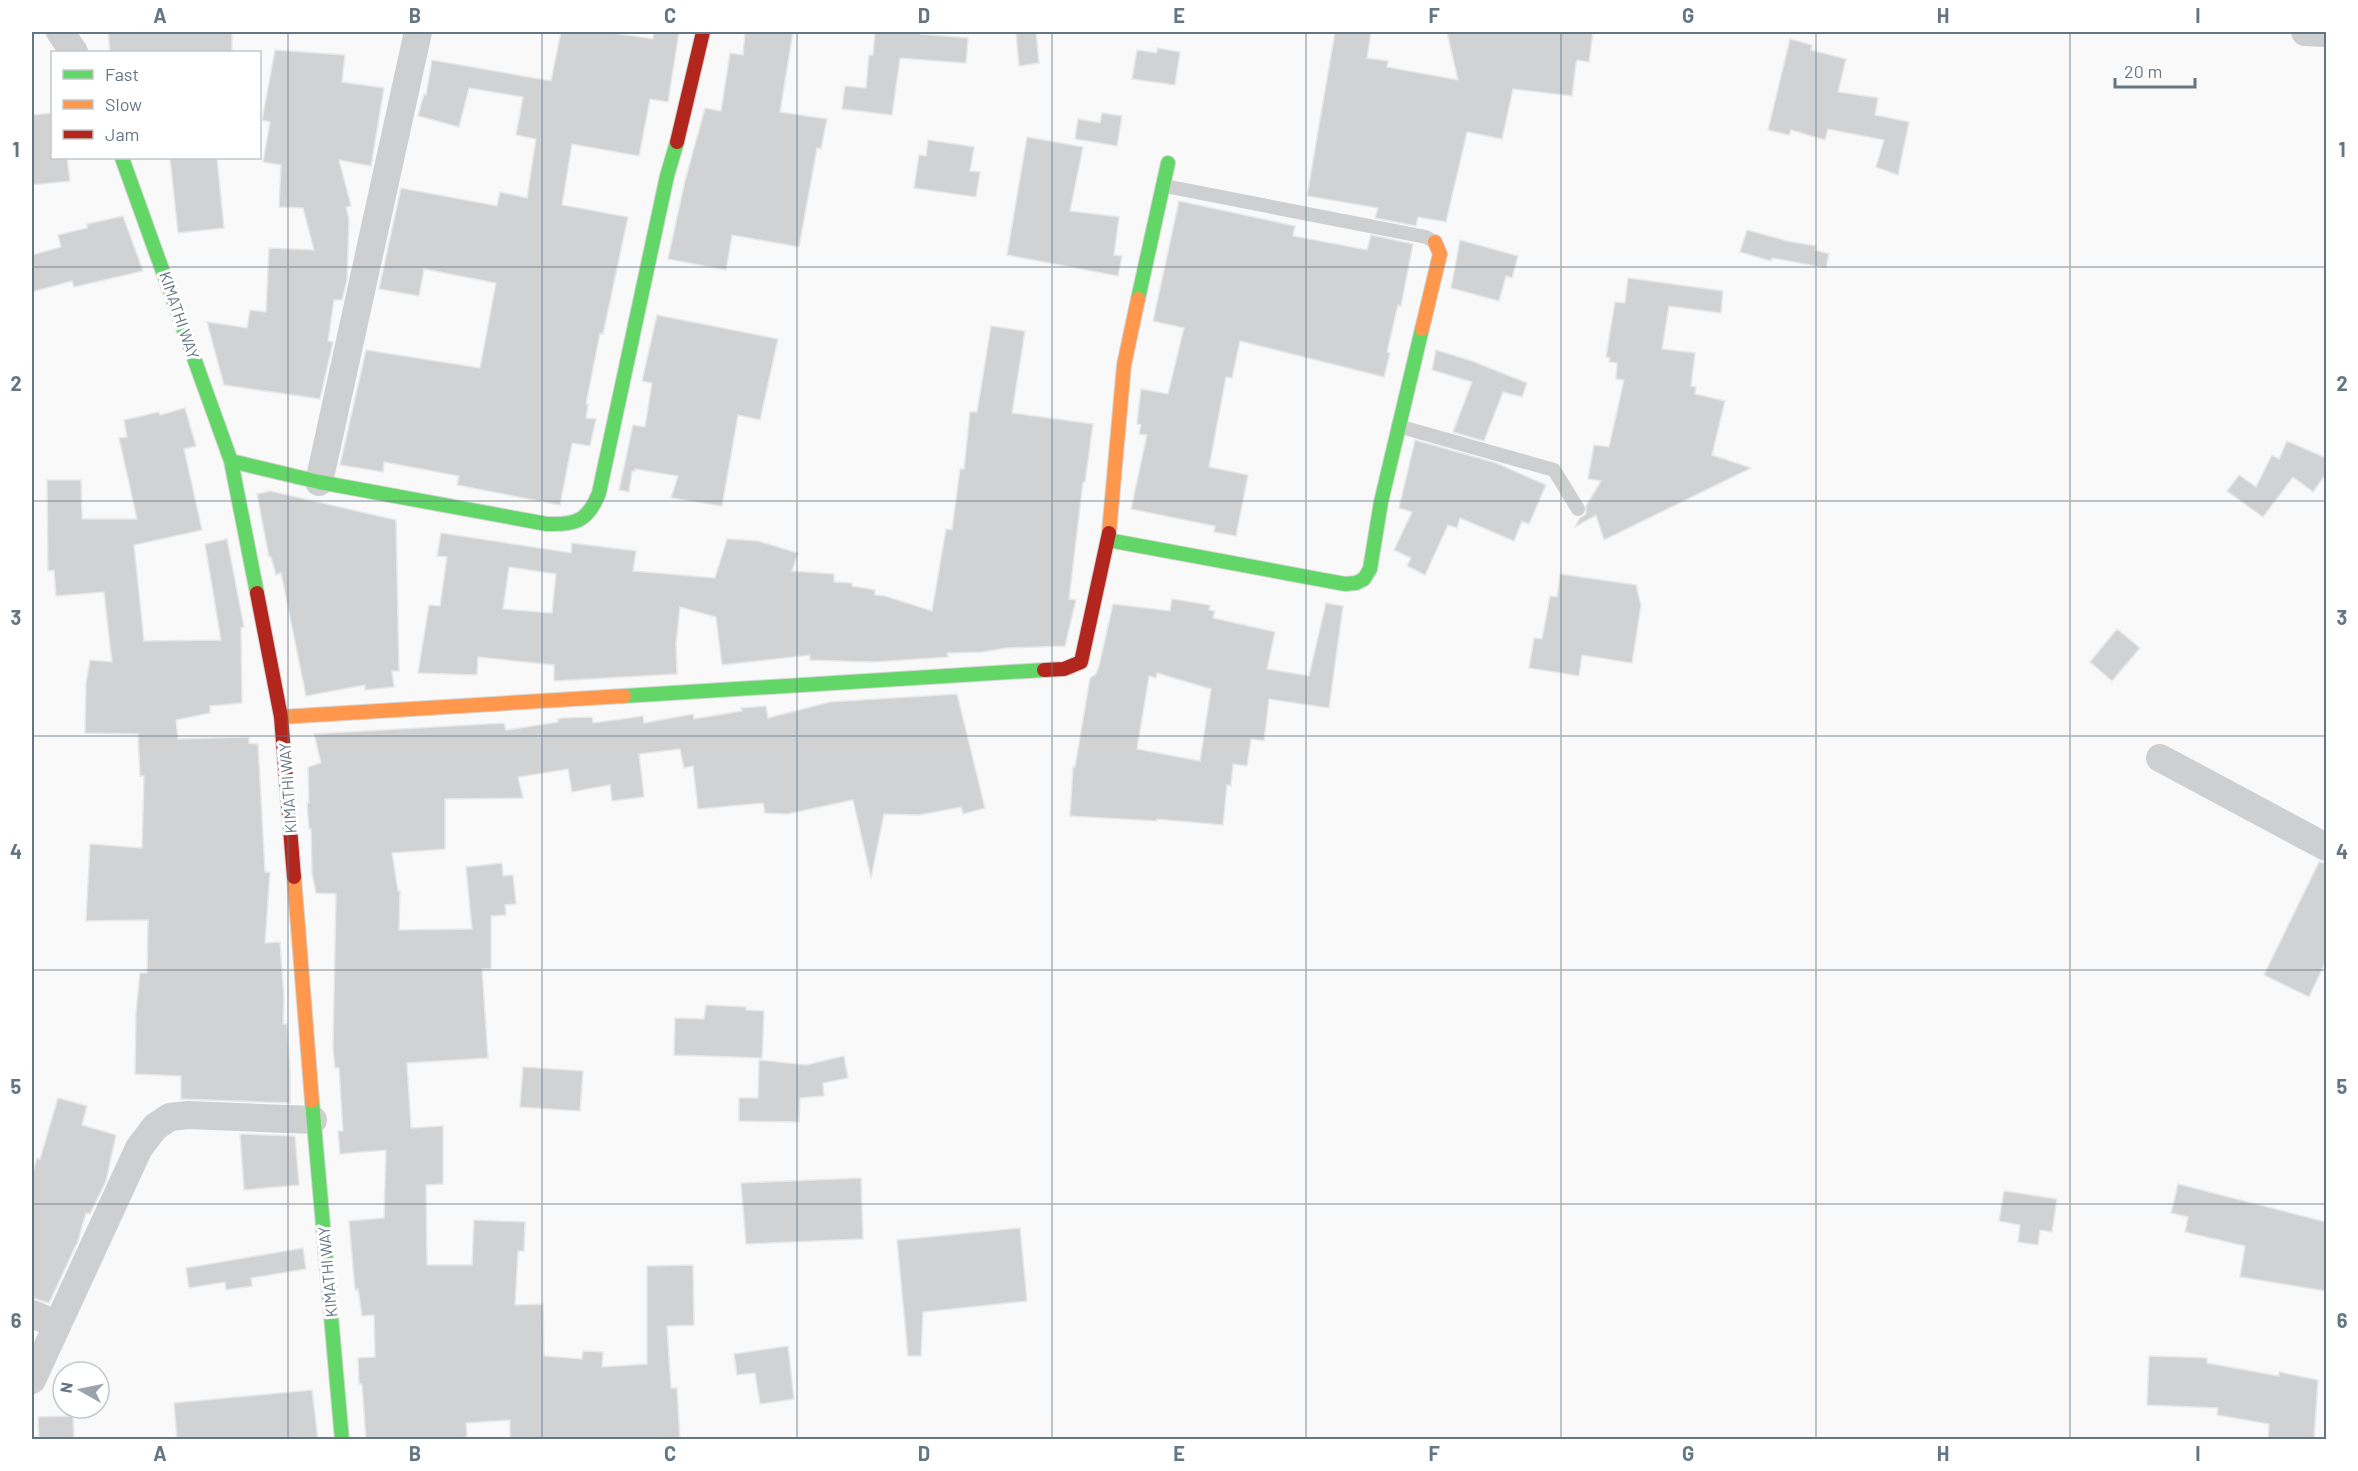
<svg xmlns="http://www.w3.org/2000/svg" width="2358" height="1471" viewBox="0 0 2358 1471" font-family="Barlow,sans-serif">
<rect width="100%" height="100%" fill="#f9f9f9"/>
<path fill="#d0d2d3" stroke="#e8e8e8" stroke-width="1.5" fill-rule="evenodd" d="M 108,32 L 232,32 L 232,52 L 110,52 Z
M 561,32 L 607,32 L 653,39 L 654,32 L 679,32 L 668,102 L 650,99 L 639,156 L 572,144 L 562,205 L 628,217 L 603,334 L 600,333 L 586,404 L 588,404 L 586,418 L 596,419 L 590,446 L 572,443 L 560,505 L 457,485 L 459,476 L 384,462 L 383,472 L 340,465 L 366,350 L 480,368 L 496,283 L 424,269 L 419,296 L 379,289 L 401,188 L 497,206 L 500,192 L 527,198 L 536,139 L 516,135 L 523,97 L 469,88 L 459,127 L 418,116 L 424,94 L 426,95 L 432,60 L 551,81 Z
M 745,32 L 793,32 L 780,112 L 827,119 L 821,149 L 817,148 L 799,247 L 732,235 L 726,270 L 668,259 L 685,181 L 705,108 L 721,111 L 730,53 L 743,55 Z
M 875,32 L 921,32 L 921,34 L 968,38 L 966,63 L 900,58 L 892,115 L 842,109 L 845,86 L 866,88 L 869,55 L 873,55 Z
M 1016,32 L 1036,32 L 1039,63 L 1019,66 Z
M 1335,32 L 1371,32 L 1367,58 L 1388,61 L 1387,67 L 1458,80 L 1447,32 L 1593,32 L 1589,62 L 1577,60 L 1576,64 L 1572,96 L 1513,89 L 1502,139 L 1467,132 L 1446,222 L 1418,217 L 1416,226 L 1375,218 L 1378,208 L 1307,196 Z
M 1790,39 L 1812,45 L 1811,50 L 1846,59 L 1838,92 L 1878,98 L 1875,115 L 1909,122 L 1898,175 L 1876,167 L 1884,140 L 1828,129 L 1825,140 L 1791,130 L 1789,135 L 1768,130 Z
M 1157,48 L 1180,52 L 1175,85 L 1132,79 L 1137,50 L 1157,53 Z
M 275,50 L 345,55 L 342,82 L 384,88 L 371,166 L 339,160 L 351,206 L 346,207 L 349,219 L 347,280 L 342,300 L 334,300 L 328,341 L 333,342 L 320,399 L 224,385 L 207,322 L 247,328 L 250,310 L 266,312 L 269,248 L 314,250 L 303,208 L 279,207 L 281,165 L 263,162 L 270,122 L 262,120 Z
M 52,113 L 52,158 L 67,158 L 70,181 L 32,185 L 32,115 Z
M 1102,113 L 1122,116 L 1117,146 L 1075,139 L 1078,119 L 1100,123 Z
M 1027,137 L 1083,147 L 1070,211 L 1119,217 L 1114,255 L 1122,256 L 1118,276 L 1007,255 Z
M 928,140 L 974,147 L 970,171 L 980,172 L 976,197 L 914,188 L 919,155 L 926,156 Z
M 170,158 L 217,158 L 224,228 L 178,233 Z
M 1179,201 L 1295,226 L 1293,236 L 1367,250 L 1371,235 L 1413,244 L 1401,306 L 1398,305 L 1387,352 L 1390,353 L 1384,377 L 1240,341 L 1232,378 L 1226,377 L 1209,467 L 1248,475 L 1236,536 L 1214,532 L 1215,526 L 1131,509 L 1147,435 L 1139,434 L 1141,425 L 1137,424 L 1141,389 L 1168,394 L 1184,328 L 1153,321 Z
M 123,216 L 143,271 L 74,287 L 72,281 L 32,292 L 32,255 L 61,247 L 58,235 L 87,228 L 87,224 Z
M 1747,230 L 1787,241 L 1816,246 L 1815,250 L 1829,254 L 1826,268 L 1772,258 L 1771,261 L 1740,252 Z
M 1460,240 L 1518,256 L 1512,278 L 1506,276 L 1499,301 L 1451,288 Z
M 1628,278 L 1723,291 L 1721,313 L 1669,306 L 1662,349 L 1695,353 L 1691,386 L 1696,387 L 1695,394 L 1725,401 L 1712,455 L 1751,468 L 1604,540 L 1596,515 L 1575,527 L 1580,518 L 1586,514 L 1586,506 L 1601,481 L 1588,479 L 1594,445 L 1609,447 L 1624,380 L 1616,379 L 1617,363 L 1609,362 L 1610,358 L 1606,357 L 1615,302 L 1625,303 Z
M 657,315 L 778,339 L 760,420 L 738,415 L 722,506 L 671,498 L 678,476 L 635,469 L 635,471 L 632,471 L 629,492 L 619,490 L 633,425 L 645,427 L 652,383 L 642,381 Z
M 991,326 L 1025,331 L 1012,413 L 1093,424 L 1085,482 L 1083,482 L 1069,599 L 1076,600 L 1065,646 L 1007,648 L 982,652 L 947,653 L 948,657 L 873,662 L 810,660 L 810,655 L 722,665 L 716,617 L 680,607 L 676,643 L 677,674 L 554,681 L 554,665 L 478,657 L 477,675 L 418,673 L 429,605 L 440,606 L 447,557 L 437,556 L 441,533 L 571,553 L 572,543 L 636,551 L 633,571 L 715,578 L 727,539 L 758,541 L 798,553 L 792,571 L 834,574 L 834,582 L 852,583 L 852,586 L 875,590 L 875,595 L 885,596 L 932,611 L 946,529 L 952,530 L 960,469 L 964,469 L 970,412 L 977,412 ZM 509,567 L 556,574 L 552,613 L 503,609 Z
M 1436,350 L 1472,361 L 1527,383 L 1522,397 L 1503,392 L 1484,441 L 1453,432 L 1472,382 L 1432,370 Z
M 185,408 L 196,446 L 184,449 L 202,530 L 134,545 L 144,641 L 221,640 L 205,544 L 227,539 L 244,627 L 241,628 L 242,703 L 210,706 L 210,713 L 176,720 L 178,739 L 249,737 L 249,743 L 258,744 L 265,872 L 270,872 L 265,943 L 280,942 L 284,998 L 283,1024 L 287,1024 L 290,1072 L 290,1103 L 181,1099 L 181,1076 L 135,1074 L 136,1012 L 140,973 L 147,973 L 148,920 L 86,921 L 90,844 L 142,848 L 144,776 L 140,776 L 138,734 L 85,733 L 86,683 L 90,660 L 112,662 L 104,592 L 56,596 L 54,570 L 48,571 L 47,480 L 81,480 L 82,519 L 137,519 L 119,438 L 127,437 L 124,420 L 159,412 L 160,415 Z
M 1415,440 L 1496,463 L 1546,485 L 1529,524 L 1522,521 L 1514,541 L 1460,518 L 1457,528 L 1448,525 L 1425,575 L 1407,566 L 1411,558 L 1394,550 L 1412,512 L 1399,508 Z
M 2287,441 L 2326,458 L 2326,474 L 2313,492 L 2293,477 L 2263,517 L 2227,491 L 2239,475 L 2256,487 L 2272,455 L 2279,459 Z
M 270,491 L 396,520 L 399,671 L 392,671 L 394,687 L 365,690 L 365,685 L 306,696 L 281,573 L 276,575 L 271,557 L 269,557 L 257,494 Z
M 1560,574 L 1636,585 L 1641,605 L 1632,663 L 1582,655 L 1579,676 L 1529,668 L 1534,638 L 1542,639 L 1550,596 L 1557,597 Z
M 1172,599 L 1210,605 L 1209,610 L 1215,611 L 1213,618 L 1275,632 L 1267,669 L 1309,676 L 1326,603 L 1343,606 L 1329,708 L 1269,699 L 1264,741 L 1251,739 L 1247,766 L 1233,764 L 1231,786 L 1227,785 L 1223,825 L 1157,819 L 1157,821 L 1070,816 L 1073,767 L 1075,767 L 1090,678 L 1096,674 L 1099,666 L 1113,604 L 1170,611 ZM 1157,673 L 1211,689 L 1200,761 L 1137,749 L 1149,676 L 1156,678 Z
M 2117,629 L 2140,648 L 2112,681 L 2090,662 Z
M 957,694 L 985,808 L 963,814 L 961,807 L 919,815 L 884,814 L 871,878 L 853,800 L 787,814 L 765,813 L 763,803 L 698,809 L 693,766 L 684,768 L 680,749 L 639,754 L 644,797 L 612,801 L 610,785 L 572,792 L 568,769 L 518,777 L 523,798 L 445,799 L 445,849 L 392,853 L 398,891 L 400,891 L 399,930 L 472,929 L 466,867 L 502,863 L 503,876 L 513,875 L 516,904 L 505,905 L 506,915 L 491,916 L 491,969 L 482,969 L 488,1058 L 407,1063 L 411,1128 L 443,1126 L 443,1184 L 426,1185 L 427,1265 L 472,1265 L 474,1220 L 525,1222 L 524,1251 L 518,1251 L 515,1305 L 543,1304 L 544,1356 L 582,1359 L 583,1351 L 603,1352 L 602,1367 L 647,1364 L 647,1266 L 693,1265 L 694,1325 L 667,1326 L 671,1388 L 677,1388 L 680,1440 L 510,1440 L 510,1420 L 466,1423 L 467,1437 L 446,1440 L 366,1440 L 362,1384 L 359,1384 L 358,1358 L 375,1357 L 374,1315 L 362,1316 L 358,1289 L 355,1290 L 349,1221 L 384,1218 L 386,1150 L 340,1154 L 338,1131 L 343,1131 L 339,1068 L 335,1068 L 333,1048 L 336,894 L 316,893 L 312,873 L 311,829 L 309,829 L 307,803 L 309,803 L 308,767 L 321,763 L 314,734 L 504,723 L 506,730 L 558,722 L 558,719 L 563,718 L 592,717 L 593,723 L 643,716 L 644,723 L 693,714 L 694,719 L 742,711 L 741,708 L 766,706 L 768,718 L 830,702 Z
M 2319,862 L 2326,863 L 2326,961 L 2309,997 L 2264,975 Z
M 706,1005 L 746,1007 L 746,1010 L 764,1011 L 762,1058 L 674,1055 L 675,1018 L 704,1019 Z
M 844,1056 L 848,1078 L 823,1083 L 824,1096 L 800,1098 L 799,1122 L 739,1121 L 739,1098 L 758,1098 L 759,1060 L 806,1065 Z
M 523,1067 L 583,1071 L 580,1111 L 520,1107 Z
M 58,1098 L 87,1106 L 82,1125 L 116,1135 L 106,1181 L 90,1214 L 86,1213 L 78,1241 L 49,1303 L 32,1298 L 32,1175 L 37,1158 L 40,1159 Z
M 240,1134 L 295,1136 L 299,1185 L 244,1190 Z
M 861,1178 L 863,1239 L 746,1244 L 741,1183 Z
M 2178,1184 L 2326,1222 L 2326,1291 L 2240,1277 L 2245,1246 L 2185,1232 L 2188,1217 L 2171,1213 Z
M 2004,1191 L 2057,1199 L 2052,1232 L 2040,1230 L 2038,1245 L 2018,1242 L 2020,1225 L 1999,1221 Z
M 1020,1228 L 1027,1301 L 923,1312 L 921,1356 L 908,1356 L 897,1240 Z
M 303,1248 L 306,1269 L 251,1278 L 252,1286 L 226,1290 L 225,1282 L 189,1288 L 186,1268 Z
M 788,1346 L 794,1399 L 760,1404 L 755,1373 L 737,1375 L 734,1354 Z
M 2149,1356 L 2207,1358 L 2207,1363 L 2279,1376 L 2279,1372 L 2318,1380 L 2314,1440 L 2268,1440 L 2269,1424 L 2217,1415 L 2218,1408 L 2147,1405 Z
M 312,1390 L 318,1440 L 177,1440 L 174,1403 Z
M 73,1416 L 74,1440 L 39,1440 L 38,1417 Z"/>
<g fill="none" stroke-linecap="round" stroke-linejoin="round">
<g stroke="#d5d6d7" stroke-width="16">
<path id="fast" d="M 122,158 L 231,461 L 257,593
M 1138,299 L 1168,163
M 231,461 L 319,482 L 547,524 C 576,525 588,521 599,493 L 667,176 L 677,142
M 1108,540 L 1345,584 L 1356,583 L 1364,579 L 1370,569 L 1381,502 L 1422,329
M 624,696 L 1044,670
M 312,1101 L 342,1440"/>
</g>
<g stroke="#d5d6d7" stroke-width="16">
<path id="slow" d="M 1422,329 L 1440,254 L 1435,242
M 1109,533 L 1124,365 L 1138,299
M 281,717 L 624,696
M 294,877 L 312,1101"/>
</g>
<g stroke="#d5d6d7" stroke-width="16">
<path id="jam" d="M 677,142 L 703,32
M 257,593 L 281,717 L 294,877
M 1044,670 L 1064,669 L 1081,662 L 1109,533"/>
</g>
<path stroke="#cecfd0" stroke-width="14" d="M 1165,186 L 1426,237 L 1435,242
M 1398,426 L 1554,470 L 1578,509"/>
<path stroke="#cecfd0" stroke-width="28" d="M 60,32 L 74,52
M 2305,32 L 2326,33
M 319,482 L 418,32
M 2160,758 L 2326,847
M 32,1314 L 56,1324
M 32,1380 L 139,1148 L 155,1127 L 170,1117 L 188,1115 L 313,1120"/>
<use href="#fast" stroke="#63d668" stroke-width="14"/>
<use href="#slow" stroke="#ff974d" stroke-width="14"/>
<use href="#jam" stroke="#b3261e" stroke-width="14"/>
</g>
<path fill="none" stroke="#657683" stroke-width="1.5" stroke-opacity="0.55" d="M 288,32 L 288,1440M 542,32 L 542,1440M 797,32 L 797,1440M 1052,32 L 1052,1440M 1306,32 L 1306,1440M 1561,32 L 1561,1440M 1816,32 L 1816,1440M 2070,32 L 2070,1440M 32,267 L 2326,267M 32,501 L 2326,501M 32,736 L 2326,736M 32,970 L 2326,970M 32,1204 L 2326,1204"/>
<g text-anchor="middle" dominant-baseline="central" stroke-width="6" stroke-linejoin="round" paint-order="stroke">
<g font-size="16" fill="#657683" stroke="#fff">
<text transform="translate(180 315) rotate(71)">KIMATHI WAY</text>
<text transform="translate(287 788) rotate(-94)">KIMATHI WAY</text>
<text transform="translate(327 1272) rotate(-95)">KIMATHI WAY</text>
</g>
</g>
<rect width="2358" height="1471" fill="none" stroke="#ffffff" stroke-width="66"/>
<rect x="51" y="51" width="210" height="108" fill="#ffffff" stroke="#c1c8cd" stroke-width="1.5"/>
<rect x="63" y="70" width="30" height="9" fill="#63d668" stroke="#c1c8cd" stroke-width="1.5"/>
<text x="105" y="81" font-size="18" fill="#657683">Fast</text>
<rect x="63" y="100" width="30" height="9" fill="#ff974d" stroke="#c1c8cd" stroke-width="1.5"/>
<text x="105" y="111" font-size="18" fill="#657683">Slow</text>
<rect x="63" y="130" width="30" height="9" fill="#b3261e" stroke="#c1c8cd" stroke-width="1.5"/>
<text x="105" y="141" font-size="18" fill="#657683">Jam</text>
<g transform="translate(81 1390) rotate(279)"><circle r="28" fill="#ffffff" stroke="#c1c8cd" stroke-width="1.5"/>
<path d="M0-4.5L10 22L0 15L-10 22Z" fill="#99a4ac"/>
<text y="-9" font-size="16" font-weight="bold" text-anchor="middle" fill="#657683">N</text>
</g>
<path d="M2115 78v9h80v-9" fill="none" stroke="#657683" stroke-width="3"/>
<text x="2124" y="78" font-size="18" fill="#657683" stroke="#ffffff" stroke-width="4.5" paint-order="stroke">20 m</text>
<rect x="33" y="33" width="2292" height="1405" fill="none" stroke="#657683" stroke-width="2"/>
<g font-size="20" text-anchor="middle" font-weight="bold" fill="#657683">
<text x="160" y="23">A</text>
<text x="415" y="23">B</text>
<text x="670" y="23">C</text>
<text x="924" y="23">D</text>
<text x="1179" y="23">E</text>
<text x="1434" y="23">F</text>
<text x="1688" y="23">G</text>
<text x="1943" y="23">H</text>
<text x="2198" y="23">I</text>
<text x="16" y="157">1</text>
<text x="2342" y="157">1</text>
<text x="16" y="391">2</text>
<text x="2342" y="391">2</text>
<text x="16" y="625">3</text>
<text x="2342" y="625">3</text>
<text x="16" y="859">4</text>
<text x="2342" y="859">4</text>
<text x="16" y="1094">5</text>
<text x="2342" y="1094">5</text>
<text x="16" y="1328">6</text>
<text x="2342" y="1328">6</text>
<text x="160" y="1461">A</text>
<text x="415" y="1461">B</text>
<text x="670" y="1461">C</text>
<text x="924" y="1461">D</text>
<text x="1179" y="1461">E</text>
<text x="1434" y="1461">F</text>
<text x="1688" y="1461">G</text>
<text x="1943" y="1461">H</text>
<text x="2198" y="1461">I</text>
</g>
</svg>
